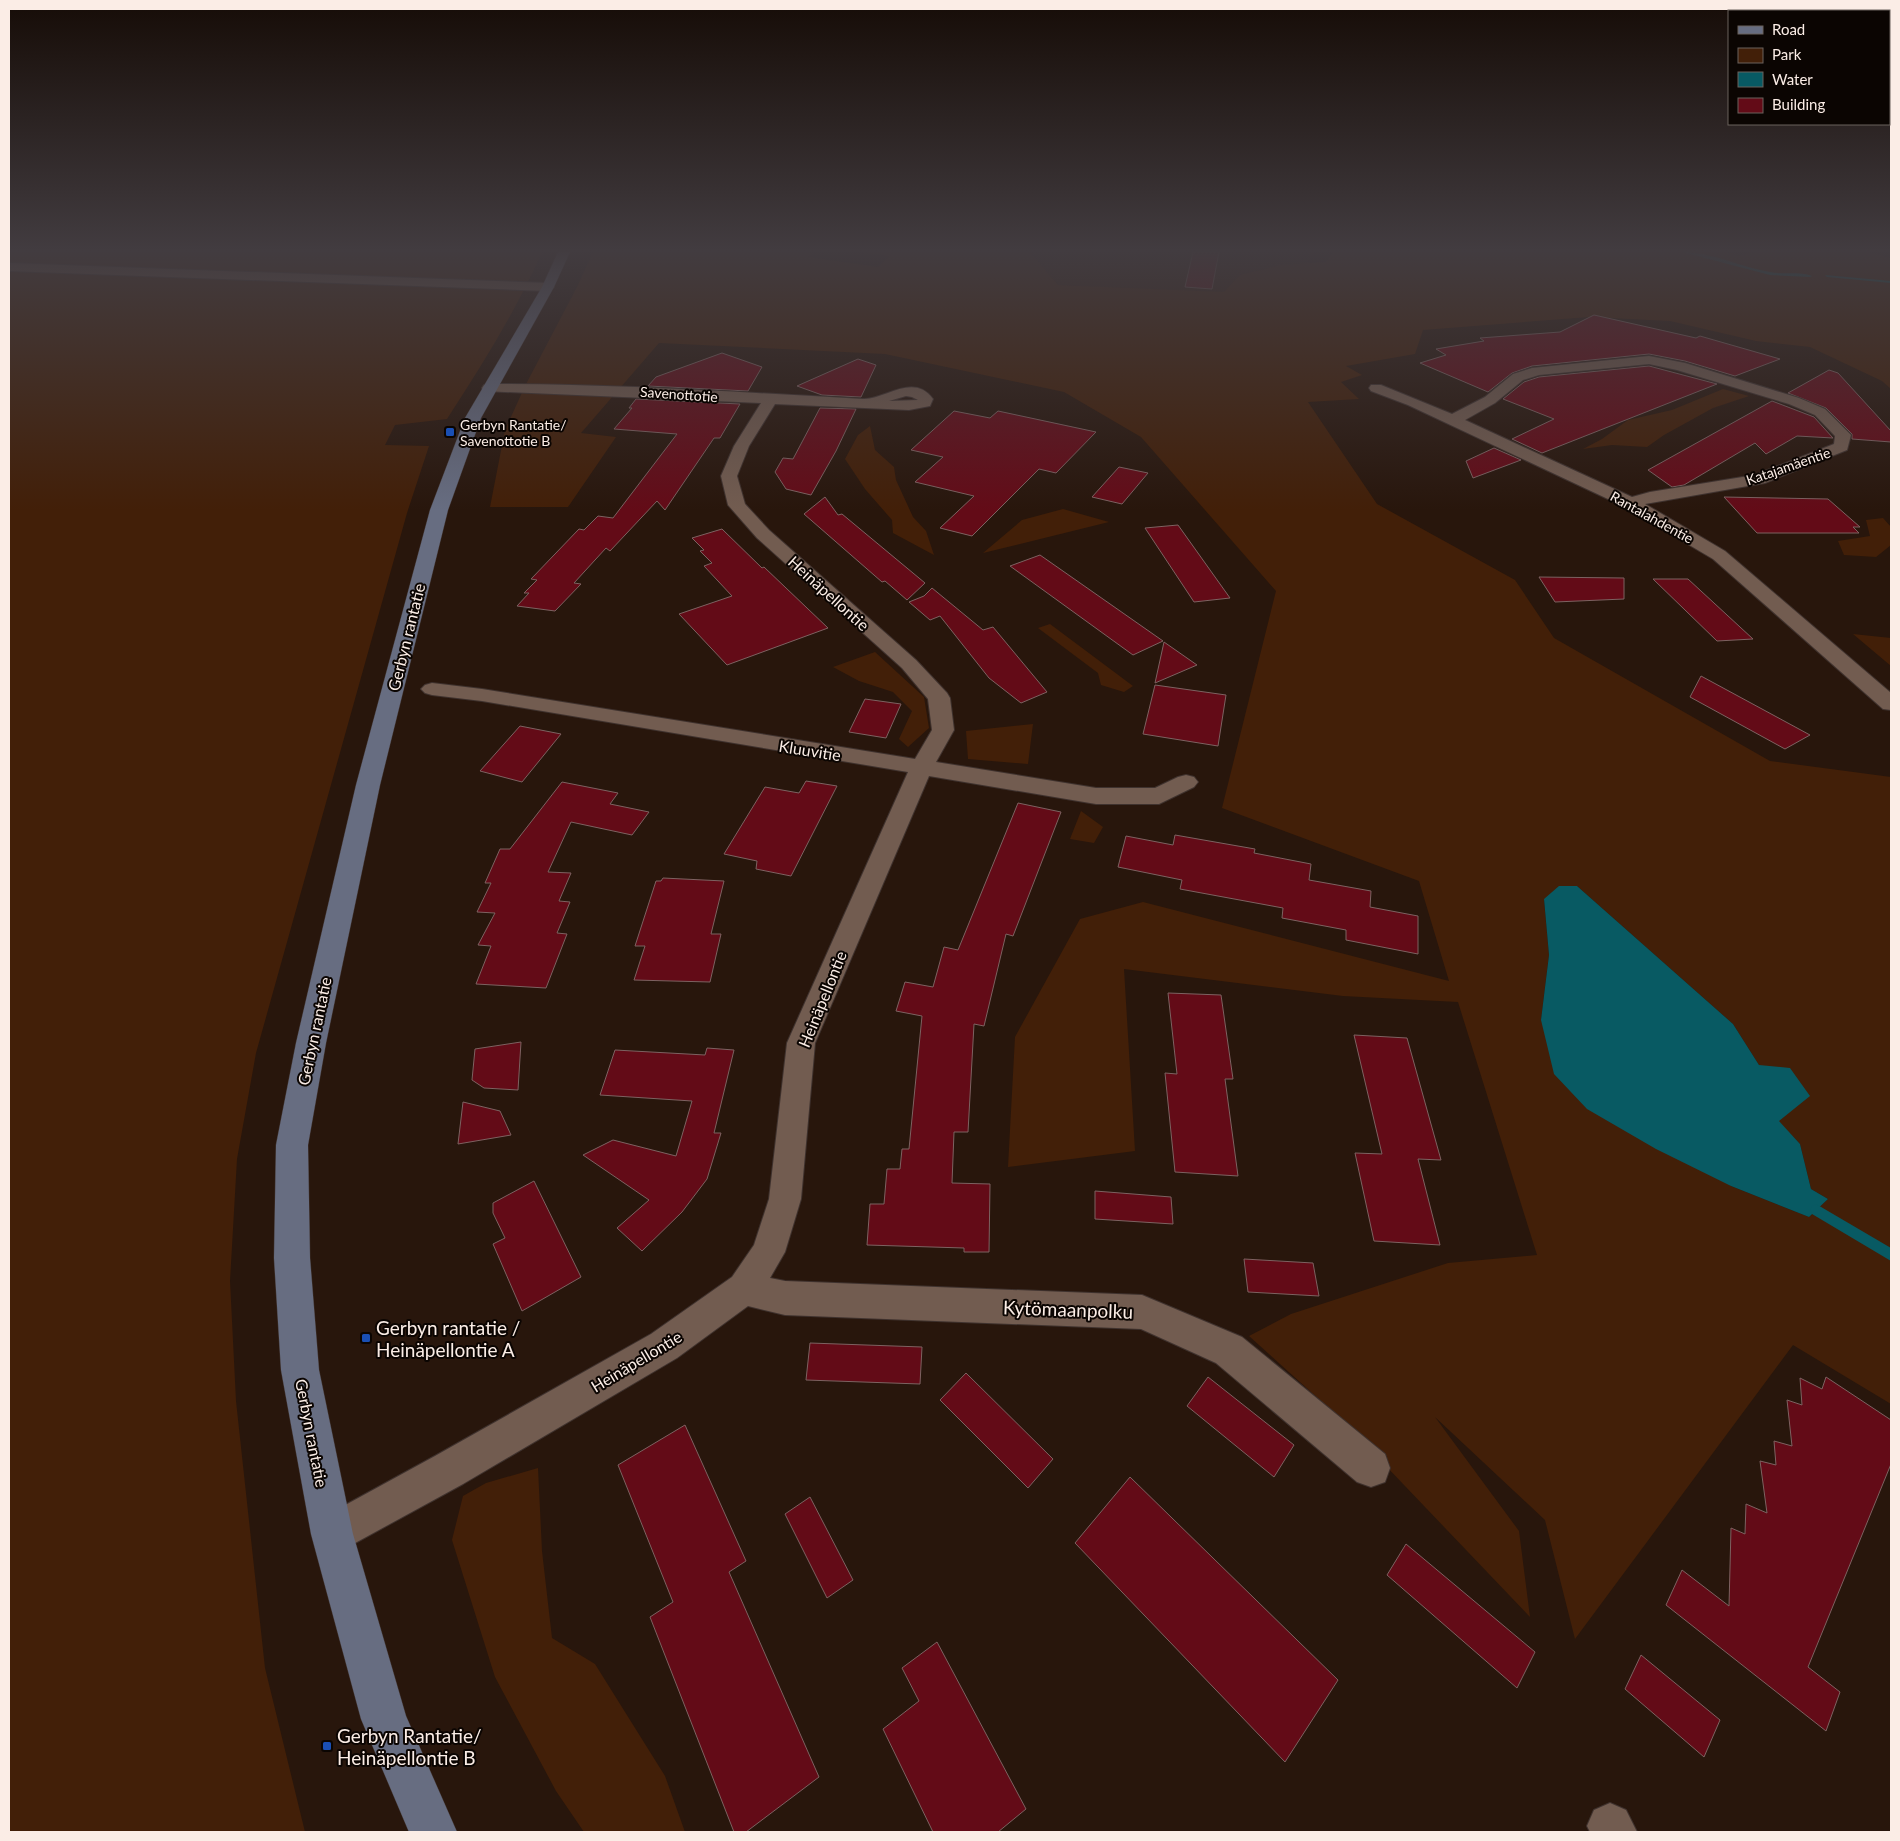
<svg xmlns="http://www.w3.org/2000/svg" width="1900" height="1841" viewBox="0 0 1900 1841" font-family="Lato,sans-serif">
<rect width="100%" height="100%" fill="#28160c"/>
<path fill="#331b0d" d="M 1030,252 L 1313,252 L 1310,256 L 1300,294 L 1289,296 L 1058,285 Z"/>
<path fill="#421f08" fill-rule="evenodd" d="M 9,252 L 542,252 C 516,311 482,365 447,419 L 395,425 L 385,445 L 429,446 L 407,513 L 256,1053 L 237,1159 L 230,1281 L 236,1401 L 265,1668 L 305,1832 L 9,1832 Z
M 593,252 L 810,252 L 812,254 L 808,257 L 878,267 L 889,256 L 861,252 L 1030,252 L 1058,285 L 1224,292 L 1240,275 L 1281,265 L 1326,262 L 1333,252 L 1725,252 L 1739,256 L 1753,252 L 1867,252 L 1891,258 L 1891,389 L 1882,381 L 1810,347 L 1756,341 L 1670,321 L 1589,317 L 1423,330 L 1415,354 L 1346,366 L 1362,375 L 1341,382 L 1359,399 L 1308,402 L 1377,504 L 1515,580 L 1554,638 L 1770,761 L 1891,777 L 1891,1404 L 1793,1345 L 1575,1639 L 1545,1520 L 1435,1417 L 1519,1531 L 1530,1617 L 1342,1420 L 1249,1336 L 1291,1314 L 1448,1263 L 1537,1255 L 1458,1002 L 1343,996 L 1124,969 L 1135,1151 L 1008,1167 L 1015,1037 L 1080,919 L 1143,902 L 1449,981 L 1419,881 L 1222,808 L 1276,591 L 1141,437 L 1064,392 L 885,354 L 659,343 L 581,433 L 616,437 L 568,507 L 490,507 L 505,430 L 525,386 L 577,287 ZM 1577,886 L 1733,1024 L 1759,1065 L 1778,1121 L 1800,1144 L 1811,1189 L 1828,1199 L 1809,1217 L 1731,1186 L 1541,1020 L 1549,955 L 1544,900 Z
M 1723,389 L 1749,396 L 1713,408 L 1664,435 L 1647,447 L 1612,445 L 1583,449 L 1602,439 L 1628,420 L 1672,410 Z
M 870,426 L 875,450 L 894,467 L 896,480 L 913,517 L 926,531 L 934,555 L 893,533 L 892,520 L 865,489 L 845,459 L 858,435 Z
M 1063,509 L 1109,522 L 983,553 L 1022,520 Z
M 1883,518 L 1891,527 L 1891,545 L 1876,557 L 1844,555 L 1838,541 L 1870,536 L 1866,520 Z
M 1050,624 L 1133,686 L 1124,692 L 1101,685 L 1098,673 L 1038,628 Z
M 1853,634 L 1891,638 L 1891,666 Z
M 875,652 L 924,697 L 929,728 L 908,747 L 899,739 L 912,711 L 893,692 L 859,681 L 833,667 Z
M 1033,724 L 1028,764 L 968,759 L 966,731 Z
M 1081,811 L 1103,827 L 1094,843 L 1070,839 Z
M 538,1468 L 542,1551 L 552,1638 L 595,1664 L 665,1776 L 685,1832 L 584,1832 L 556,1791 L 495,1677 L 452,1540 L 463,1496 L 486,1483 Z"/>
<path fill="#085a63" d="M 1559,886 L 1577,886 L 1733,1024 L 1759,1065 L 1790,1068 L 1810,1096 L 1779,1121 L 1800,1144 L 1811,1189 L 1828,1199 L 1809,1217 L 1731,1186 L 1656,1149 L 1587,1109 L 1554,1074 L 1541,1020 L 1549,955 L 1544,899 Z"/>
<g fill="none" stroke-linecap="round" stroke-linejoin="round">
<path fill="#085a63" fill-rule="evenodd" d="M 1682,252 C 1712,252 1740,267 1770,272 C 1783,275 1800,271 1812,276 L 1810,277 L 1770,275 Z
M 1825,275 L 1891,281 L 1891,283 L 1827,277 Z
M 1816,1204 L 1891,1248 L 1891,1261 L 1812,1214 L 1810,1210 L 1812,1206 Z"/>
</g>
<path fill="#630b17" stroke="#7d6261" d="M 1193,252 L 1219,252 L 1212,289 L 1185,287 Z
M 1594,315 L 1696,338 L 1700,336 L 1780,359 L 1735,376 L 1685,361 L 1649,354 L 1532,366 L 1512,373 L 1488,392 L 1420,363 L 1446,355 L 1436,349 L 1484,341 L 1480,338 L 1560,332 Z
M 722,353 L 762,367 L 748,391 L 648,386 L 656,377 Z
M 858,359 L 876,365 L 861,397 L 822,395 L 797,386 Z
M 1649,366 L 1717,384 L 1542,453 L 1512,439 L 1554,419 L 1503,399 L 1524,382 L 1539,377 Z
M 1829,370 L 1838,373 L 1891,431 L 1891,442 L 1852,439 L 1852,434 L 1826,408 L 1788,393 Z
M 636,399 L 740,404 L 720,438 L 714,438 L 665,510 L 657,501 L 610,551 L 606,548 L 574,583 L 581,584 L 555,611 L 517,606 L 529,593 L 524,593 L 537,580 L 531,579 L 579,529 L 584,530 L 598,516 L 613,518 L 677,434 L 614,429 L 632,408 L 629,408 Z
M 1772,401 L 1814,417 L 1833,438 L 1797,436 L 1766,454 L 1755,443 L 1684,485 L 1672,487 L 1648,470 Z
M 820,408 L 856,409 L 836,451 L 811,495 L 786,489 L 775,472 L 783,458 L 793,459 Z
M 954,411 L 990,418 L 998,411 L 1096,432 L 1056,473 L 1039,469 L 972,536 L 940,528 L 974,496 L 915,482 L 943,457 L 911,450 Z
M 1494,448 L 1521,460 L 1473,478 L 1466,461 Z
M 1119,467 L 1148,473 L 1122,504 L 1092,497 Z
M 825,497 L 838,515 L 842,514 L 925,583 L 907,600 L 885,581 L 882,582 L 804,514 Z
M 1724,497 L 1828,499 L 1860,527 L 1853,527 L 1859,533 L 1757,533 Z
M 1178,525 L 1230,598 L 1194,602 L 1145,528 Z
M 722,529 L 762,568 L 764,567 L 828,628 L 727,665 L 679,614 L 732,596 L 704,566 L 712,563 L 700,551 L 704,550 L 692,538 Z
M 1040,555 L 1163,641 L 1133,655 L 1010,566 Z
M 1539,577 L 1624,578 L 1624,599 L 1555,602 Z
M 1653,579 L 1688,579 L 1753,639 L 1717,641 Z
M 932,588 L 983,630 L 993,627 L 1047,692 L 1021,703 L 989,678 L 940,616 L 930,620 L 909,602 L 924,596 Z
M 1164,642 L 1197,665 L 1155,683 Z
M 1701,676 L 1810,735 L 1785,749 L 1690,697 Z
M 1155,685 L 1226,695 L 1218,746 L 1143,734 Z
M 865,699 L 901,704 L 886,738 L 849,732 Z
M 520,726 L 561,734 L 522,782 L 480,771 Z
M 806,781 L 837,786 L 791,876 L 756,869 L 757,861 L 724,854 L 765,787 L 799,793 Z
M 562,782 L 618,793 L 610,804 L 649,812 L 632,835 L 571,822 L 548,872 L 571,873 L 559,901 L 570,902 L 557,933 L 567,934 L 546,988 L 476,984 L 491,946 L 478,945 L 495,913 L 477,912 L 491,883 L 485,883 L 500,849 L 510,849 Z
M 1018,803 L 1061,812 L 1013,936 L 1006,934 L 984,1026 L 974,1024 L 968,1132 L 954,1132 L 952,1183 L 990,1184 L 989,1252 L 964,1252 L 964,1248 L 867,1245 L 870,1204 L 884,1204 L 887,1169 L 900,1169 L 902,1149 L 909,1149 L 922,1016 L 896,1011 L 905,982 L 933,987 L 944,947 L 958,950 Z
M 1175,835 L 1255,849 L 1254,853 L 1311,864 L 1309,880 L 1371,891 L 1370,907 L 1418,916 L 1418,954 L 1346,940 L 1346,930 L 1282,918 L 1283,908 L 1180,889 L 1182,880 L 1118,867 L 1126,836 L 1173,845 Z
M 663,878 L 724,881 L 711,934 L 721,934 L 710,982 L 634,980 L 645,946 L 635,946 L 656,881 L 661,881 Z
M 1168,993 L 1221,995 L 1233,1079 L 1225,1079 L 1238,1176 L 1175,1172 L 1165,1073 L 1177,1074 Z
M 1354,1035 L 1407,1038 L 1441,1160 L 1418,1159 L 1440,1245 L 1374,1241 L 1355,1153 L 1382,1154 Z
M 521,1042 L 518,1090 L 484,1088 L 472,1080 L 475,1049 Z
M 707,1048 L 734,1050 L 714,1133 L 721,1133 L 707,1179 L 682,1212 L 642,1251 L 617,1228 L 649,1200 L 583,1155 L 613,1140 L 676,1156 L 692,1101 L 600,1095 L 615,1050 L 705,1055 Z
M 463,1102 L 500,1111 L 511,1135 L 458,1144 Z
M 534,1181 L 581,1277 L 522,1311 L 493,1244 L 505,1238 L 493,1213 L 493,1203 Z
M 1095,1191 L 1171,1197 L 1173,1224 L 1095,1219 Z
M 1244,1259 L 1313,1263 L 1319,1296 L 1248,1292 Z
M 810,1343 L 922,1347 L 920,1384 L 806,1380 Z
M 966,1373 L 1053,1459 L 1028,1488 L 940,1400 Z
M 1208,1377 L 1294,1445 L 1274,1477 L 1187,1406 Z
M 1826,1377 L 1891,1420 L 1891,1464 L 1808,1667 L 1840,1692 L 1826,1731 L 1666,1605 L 1682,1570 L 1729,1606 L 1731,1528 L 1745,1534 L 1746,1504 L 1767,1513 L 1760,1461 L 1776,1465 L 1774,1441 L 1792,1446 L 1787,1400 L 1802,1405 L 1800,1378 L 1822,1389 Z
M 685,1425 L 746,1561 L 729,1572 L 819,1777 L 746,1832 L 734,1832 L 650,1617 L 673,1602 L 618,1465 Z
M 1130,1477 L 1338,1680 L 1285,1762 L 1075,1543 Z
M 810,1497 L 853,1580 L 827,1598 L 785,1514 Z
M 1406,1544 L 1535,1652 L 1517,1688 L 1387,1575 Z
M 937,1642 L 1026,1809 L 998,1832 L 933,1832 L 883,1729 L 919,1701 L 902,1668 Z
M 1641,1655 L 1720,1720 L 1704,1757 L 1625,1689 Z"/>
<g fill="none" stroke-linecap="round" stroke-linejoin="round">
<g stroke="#3f322e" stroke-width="2">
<path id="street" d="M 9,263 L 548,283 L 554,287 L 548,291 L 9,271 Z
M 1649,356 L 1685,363 L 1799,398 L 1825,409 L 1851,435 L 1847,450 L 1765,483 L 1645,504 L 1725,551 L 1891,693 L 1891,710 L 1883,709 L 1713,559 L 1625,507 L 1408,405 L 1371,391 L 1369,388 L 1371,385 L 1381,385 L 1452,414 L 1485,397 L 1513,374 L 1532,368 ZM 1649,364 L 1677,370 L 1789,404 L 1815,415 L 1835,436 L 1834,444 L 1755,475 L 1650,492 L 1632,497 L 1465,420 L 1495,403 L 1523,380 L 1539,375 Z
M 489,384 C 614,384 739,392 863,399 C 884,400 914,372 933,399 L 930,406 L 909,410 L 775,404 L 749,446 L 737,476 L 745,504 L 769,530 L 916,660 L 947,693 L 950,698 L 954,730 L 936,762 L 1096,788 L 1155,788 L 1178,777 L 1186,775 L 1194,777 L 1198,782 L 1194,787 L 1159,804 L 1096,804 L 929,776 L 815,1043 L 801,1199 L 785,1252 L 770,1278 L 785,1281 L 1142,1295 L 1242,1337 L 1385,1454 L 1390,1468 L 1385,1482 L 1371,1487 L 1357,1482 L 1216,1363 L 1141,1329 L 785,1315 L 748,1306 L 677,1358 L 463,1484 L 346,1548 L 332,1554 L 318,1548 L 312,1534 L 318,1520 L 435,1456 L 651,1334 L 732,1277 L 754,1245 L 769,1199 L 787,1043 L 908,772 L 482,701 L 432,695 L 425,693 L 421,689 L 425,685 L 432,683 L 482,689 L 915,759 L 932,730 L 928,699 L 902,668 L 757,538 L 728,505 L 721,476 L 734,446 L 761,403 L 484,391 L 482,388 L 484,385 ZM 906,396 L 912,397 L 918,400 L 889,401 Z
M 1610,1803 L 1626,1810 L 1637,1832 L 1590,1832 L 1587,1826 L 1594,1810 Z"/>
</g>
<g stroke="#3f322e" stroke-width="1">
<path id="secondary" d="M 558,252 L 570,252 L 554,287 L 481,418 L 448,510 L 380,785 L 326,1043 L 308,1145 L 310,1258 L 319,1370 L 353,1534 L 406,1716 L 457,1832 L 409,1832 L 361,1719 L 311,1534 L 281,1370 L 274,1258 L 276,1145 L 296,1043 L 356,785 L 430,510 L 465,418 L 542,287 Z"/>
</g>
<use href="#street" fill="#725c50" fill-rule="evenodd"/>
<use href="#secondary" fill="#676d81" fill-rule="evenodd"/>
</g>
<linearGradient id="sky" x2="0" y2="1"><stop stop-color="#160c07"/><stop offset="0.49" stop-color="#423c40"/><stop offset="1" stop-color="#423c40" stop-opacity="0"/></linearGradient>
<rect width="1900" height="510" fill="url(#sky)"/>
<g fill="#1a4fb4" stroke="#0b0502" stroke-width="2">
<rect x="445" y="427" width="10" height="10" rx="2.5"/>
<rect x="361" y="1333" width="10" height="10" rx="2.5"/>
<rect x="322" y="1741" width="10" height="10" rx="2.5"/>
</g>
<g text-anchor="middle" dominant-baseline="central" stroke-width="4" stroke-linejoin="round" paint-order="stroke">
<g font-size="14" fill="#fbede6" stroke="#0b0502">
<text transform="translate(679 394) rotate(4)">Savenottotie</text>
<text transform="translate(1788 466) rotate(-19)">Katajamäentie</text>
<text transform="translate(1652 517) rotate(29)">Rantalahdentie</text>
</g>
<g font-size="14" fill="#fbede6" stroke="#0b0502" text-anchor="start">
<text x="460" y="424">Gerbyn Rantatie/<tspan x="460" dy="16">Savenottotie B</tspan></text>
</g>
<g font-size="16" fill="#fbede6" stroke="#0b0502">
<text transform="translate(829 593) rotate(42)">Heinäpellontie</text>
<text transform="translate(406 637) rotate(-76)">Gerbyn rantatie</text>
<text transform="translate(810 750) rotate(9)">Kluuvitie</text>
<text transform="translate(822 999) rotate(-68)">Heinäpellontie</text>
<text transform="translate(314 1031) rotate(-78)">Gerbyn rantatie</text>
<text transform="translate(636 1361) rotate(-31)">Heinäpellontie</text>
<text transform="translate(312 1433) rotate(79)">Gerbyn rantatie</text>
</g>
<g font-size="19" fill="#fbede6" stroke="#0b0502">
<text transform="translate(1068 1309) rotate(2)">Kytömaanpolku</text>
</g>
<g font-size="19" fill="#fbede6" stroke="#0b0502" text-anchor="start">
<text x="376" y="1327">Gerbyn rantatie /<tspan x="376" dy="22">Heinäpellontie A</tspan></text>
<text x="337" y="1735">Gerbyn Rantatie/<tspan x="337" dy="22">Heinäpellontie B</tspan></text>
</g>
</g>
<rect width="1900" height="1841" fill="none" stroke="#fbede6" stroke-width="20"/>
<rect x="1728" y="10" width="162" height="115" fill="#0b0502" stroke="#6b625d"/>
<rect x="1738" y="26" width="25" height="8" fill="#676d81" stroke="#6b625d"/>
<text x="1772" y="35" font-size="15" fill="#fbede6">Road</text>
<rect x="1738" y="48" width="25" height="15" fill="#421f08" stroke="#6b625d"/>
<text x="1772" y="60" font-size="15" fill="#fbede6">Park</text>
<rect x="1738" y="72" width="25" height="15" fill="#085a63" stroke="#6b625d"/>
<text x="1772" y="85" font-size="15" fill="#fbede6">Water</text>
<rect x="1738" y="98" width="25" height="15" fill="#630b17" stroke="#6b625d"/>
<text x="1772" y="110" font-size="15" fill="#fbede6">Building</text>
</svg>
